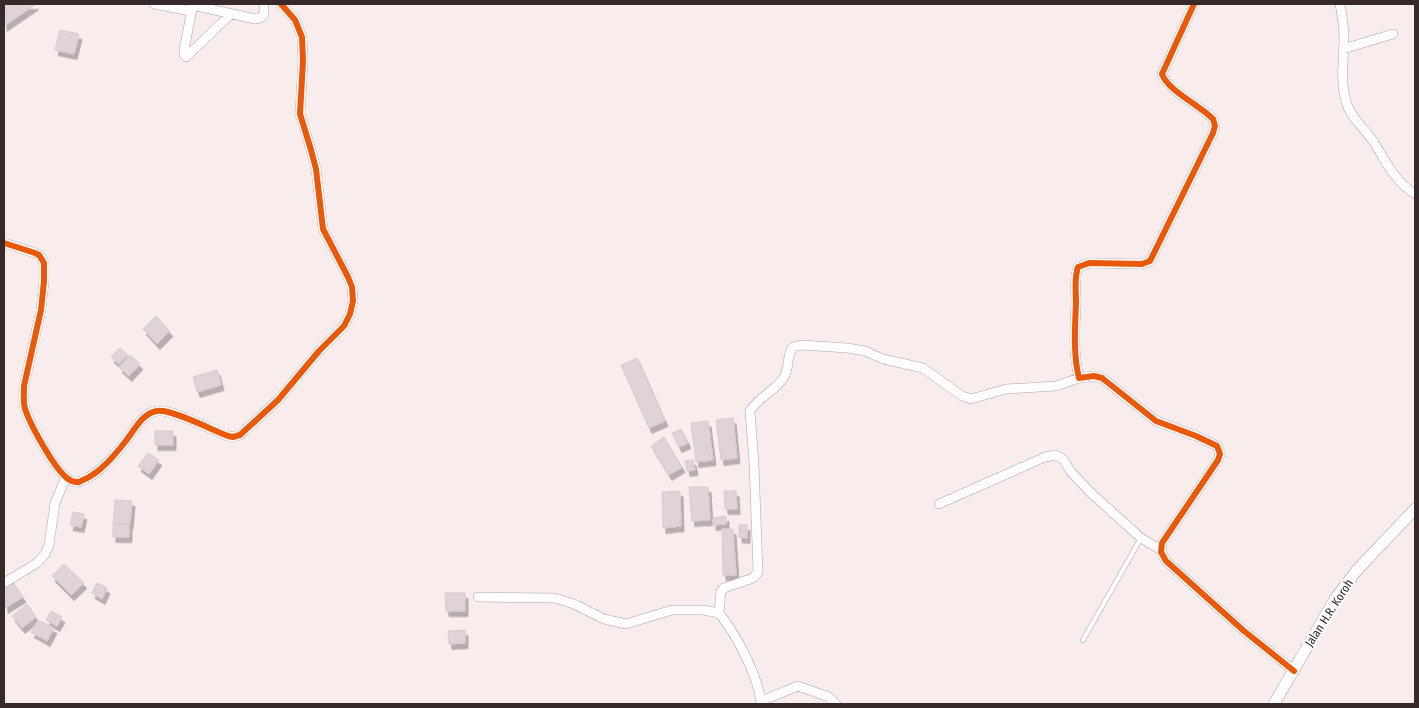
<svg xmlns="http://www.w3.org/2000/svg" width="1419" height="708" viewBox="0 0 1419 708" font-family="'Fira Sans Condensed',sans-serif">
<defs>
<filter id="shadow"><feDropShadow dx="3" dy="5.5" stdDeviation="0" flood-color="#0004"/></filter>
</defs>
<rect width="100%" height="100%" fill="#f9eced"/>
<path fill="#dfd3d6" stroke="#d7cace" filter="url(#shadow)" d="M 4,4 L 36,4 L 4,26 Z
M 60,30 L 79,34 L 74,54 L 55,50 Z
M 156,316 L 170,331 L 157,344 L 143,329 Z
M 120,348 L 128,355 L 119,364 L 111,357 Z
M 130,355 L 140,364 L 129,376 L 119,367 Z
M 637,358 L 665,421 L 649,428 L 621,365 Z
M 217,370 L 221,385 L 197,392 L 193,377 Z
M 733,418 L 737,458 L 721,460 L 716,420 Z
M 708,421 L 713,460 L 696,462 L 691,423 Z
M 681,429 L 688,443 L 679,447 L 672,433 Z
M 155,431 L 173,431 L 173,445 L 155,445 Z
M 664,437 L 682,467 L 669,475 L 651,446 Z
M 148,453 L 159,460 L 149,474 L 138,466 Z
M 693,460 L 695,470 L 687,471 L 685,461 Z
M 689,487 L 708,487 L 710,520 L 692,521 Z
M 680,491 L 681,526 L 663,528 L 662,492 Z
M 724,491 L 736,491 L 737,509 L 725,509 Z
M 115,500 L 132,501 L 130,524 L 113,523 Z
M 73,512 L 84,514 L 81,527 L 70,525 Z
M 726,516 L 726,524 L 713,525 L 713,518 Z
M 113,524 L 129,524 L 129,537 L 113,537 Z
M 739,525 L 747,525 L 747,538 L 739,537 Z
M 722,529 L 733,529 L 736,575 L 723,575 Z
M 64,564 L 84,583 L 71,595 L 52,576 Z
M 13,582 L 23,597 L 5,608 L 4,588 Z
M 97,583 L 107,588 L 102,599 L 92,593 Z
M 445,593 L 465,593 L 465,611 L 446,611 Z
M 27,604 L 36,617 L 22,628 L 12,616 Z
M 51,611 L 62,617 L 57,626 L 46,620 Z
M 38,620 L 54,628 L 47,641 L 31,632 Z
M 465,630 L 465,643 L 449,644 L 448,631 Z"/>
<g fill="none" stroke-linecap="round" stroke-linejoin="round">
<g stroke="#b0a4a5" stroke-width="5.5">
<path id="service" d="M 1083,640 L 1141,538"/>
</g>
<g stroke="#b0a4a5" stroke-width="10">
<path id="minor" d="M 154,4 L 191,11
M 193,4 L 184,50 L 184,54 L 186,57 L 231,14
M 1194,4 L 1162,74 C 1168,91 1200,105 1213,119 L 1215,126 L 1213,133 L 1150,261 L 1142,264 L 1089,263 L 1078,267 C 1074,278 1076,292 1076,303 C 1075,328 1073,354 1079,378 L 1094,376 L 1102,378 L 1156,421 L 1196,436 L 1217,446 L 1220,454 L 1218,460 L 1162,543 L 1161,552 L 1166,561 L 1244,631 L 1294,671
M 1340,4 C 1342,15 1344,27 1344,38 C 1344,61 1339,85 1348,107 C 1354,121 1367,131 1375,144 C 1386,163 1396,182 1415,194
M 192,5 L 255,19 L 260,18 L 264,14 L 264,4
M 1343,49 L 1393,34
M 4,243 L 35,253 L 39,255 L 44,263 L 44,281 L 41,310 L 24,386 C 24,394 23,401 25,409 C 30,424 58,477 72,481 C 76,483 80,482 83,480 C 100,473 114,456 125,442 C 134,431 142,413 157,411 C 170,408 214,431 228,436 L 233,437 L 240,435 L 278,400 L 319,351 L 344,326 L 350,314 L 353,301 L 352,287 L 348,277 L 323,229 L 316,169 L 311,150 L 300,114 L 303,61 L 302,37 L 295,20 L 281,4
M 939,504 L 1045,457 L 1056,455 L 1063,459 L 1071,472 L 1091,493 L 1141,538 L 1161,550
M 4,583 L 37,563 L 45,554 L 49,545 L 55,503 L 66,477
M 478,597 L 555,598 L 574,604 L 604,619 L 626,624 L 672,610 L 703,610 L 719,613 C 736,634 759,677 761,704
M 719,613 L 721,591 L 724,588 L 753,578 L 758,572 L 754,464 L 750,411 C 758,397 776,391 784,377 C 790,367 786,356 793,347 L 801,345 L 847,348 L 865,351 L 883,359 L 923,368 L 962,396 L 971,399 L 1006,389 L 1056,386 L 1079,378
M 761,701 L 798,686 L 829,697 L 836,704"/>
</g>
<g stroke="#b0a4a5" stroke-width="12">
<path id="secondary" d="M 1274,704 L 1335,599 L 1357,570 L 1415,509"/>
</g>
<use href="#service" stroke="#fefcfc" stroke-width="4.5"/>
<use href="#minor" stroke="#fefcfc" stroke-width="9"/>
<use href="#secondary" stroke="#fefcfc" stroke-width="11"/>
<g stroke="#fbfbfb" stroke-width="9">
<path id="cycleway" d="M 1194,4 L 1162,74 C 1168,91 1200,105 1213,119 L 1215,126 L 1213,133 L 1150,261 L 1142,264 L 1089,263 L 1078,267 C 1074,278 1076,292 1076,303 C 1075,328 1073,354 1079,378 L 1094,376 L 1102,378 L 1156,421 L 1196,436 L 1217,446 L 1220,454 L 1218,460 L 1162,543 L 1161,552 L 1166,561 L 1244,631 L 1294,671
M 4,243 L 35,253 L 39,255 L 44,263 L 44,281 L 41,310 L 24,386 C 24,394 23,401 25,409 C 30,424 58,477 72,481 C 76,483 80,482 83,480 C 100,473 114,456 125,442 C 134,431 142,413 157,411 C 170,408 214,431 228,436 L 233,437 L 240,435 L 278,400 L 319,351 L 344,326 L 350,314 L 353,301 L 352,287 L 348,277 L 323,229 L 316,169 L 311,150 L 300,114 L 303,61 L 302,37 L 295,20 L 281,4"/>
</g>
<use href="#cycleway" stroke="#e8590c" stroke-width="6"/>
</g>
<g text-anchor="middle" dominant-baseline="central" stroke-width="4.5" stroke-linejoin="round" paint-order="stroke">
<g font-size="12" fill="#37292a" stroke="#fbfbfb">
<text transform="translate(1329 613) rotate(-57)">Jalan H.R. Koroh</text>
</g>
</g>
<rect width="1419" height="708" fill="none" stroke="#37292a" stroke-width="10"/>
</svg>
